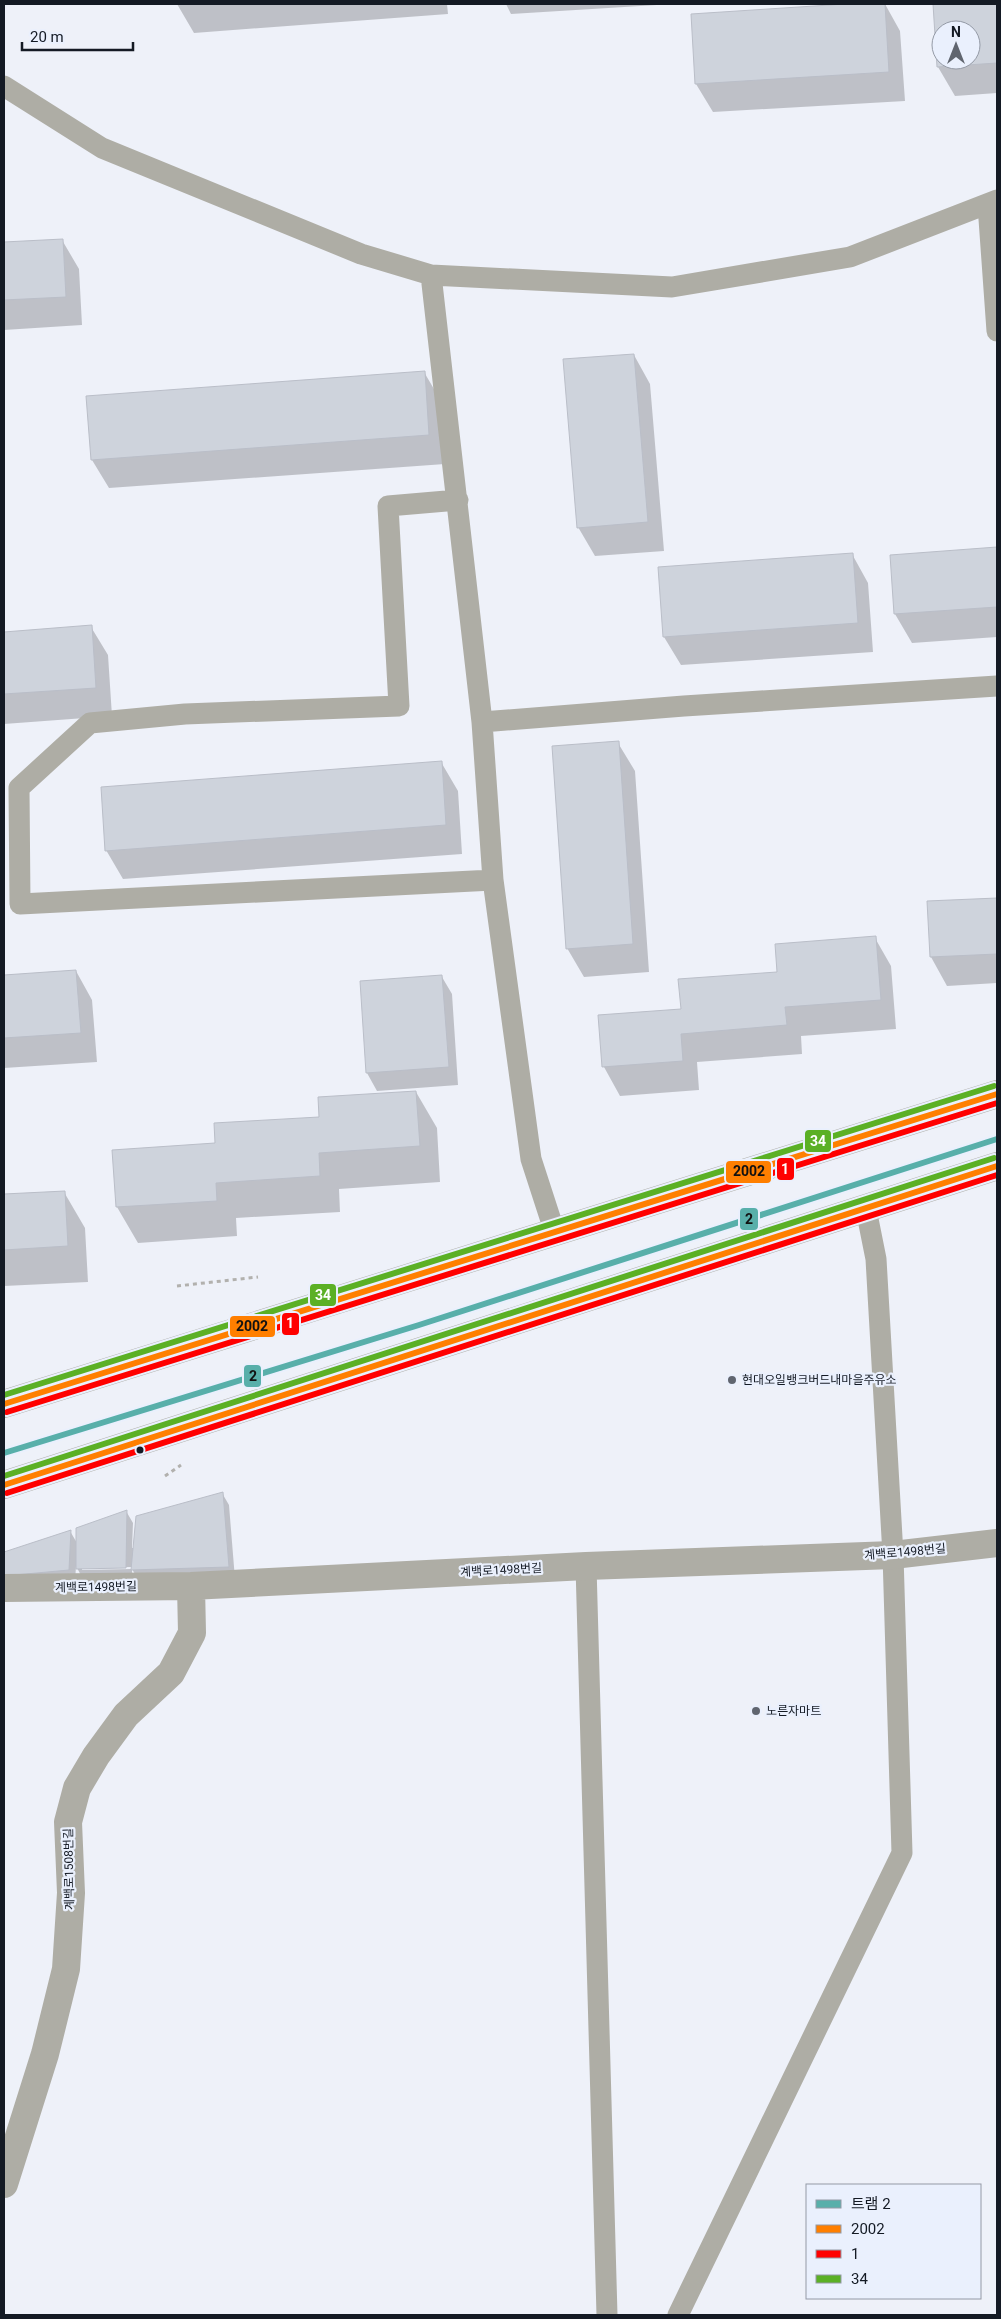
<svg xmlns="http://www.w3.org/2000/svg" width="1001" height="2319" viewBox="0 0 1001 2319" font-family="Roboto,'Noto Sans KR',sans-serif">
<rect width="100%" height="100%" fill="#eef1f9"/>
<path fill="#0003" fill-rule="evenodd" d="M 177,4 L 447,4 L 448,14 L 194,33 Z
M 506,4 L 673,4 L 511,14 Z
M 865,4 L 885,4 L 900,31 L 905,101 L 713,112 L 696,84 L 692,15 Z
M 935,4 L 997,4 L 997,93 L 955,96 L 938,67 ZM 941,30 L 971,30 L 971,60 L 941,60 Z
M 62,240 L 79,269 L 82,325 L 4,330 L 4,244 Z
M 634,355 L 650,384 L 664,551 L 595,556 L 578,527 Z
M 424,372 L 441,401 L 445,464 L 109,488 L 92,460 Z
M 997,549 L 997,637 L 912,643 L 895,614 L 891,556 Z
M 852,554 L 868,583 L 873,652 L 681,665 L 664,637 Z
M 91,627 L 108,655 L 112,716 L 4,724 L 4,633 Z
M 618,743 L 635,771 L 649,972 L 584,977 L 567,948 Z
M 441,762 L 458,791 L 462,854 L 123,879 L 106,850 Z
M 997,899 L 997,983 L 947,986 L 931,957 L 928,902 Z
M 875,938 L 891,966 L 896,1029 L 801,1036 L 802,1054 L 697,1062 L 699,1090 L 620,1096 L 604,1067 L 600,1016 L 682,1010 Z
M 76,971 L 92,1000 L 97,1062 L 4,1068 L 4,976 Z
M 442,977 L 452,994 L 458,1085 L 377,1091 L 367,1073 L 361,982 Z
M 416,1092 L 437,1128 L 440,1182 L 339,1189 L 340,1212 L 236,1218 L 237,1236 L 138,1243 L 117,1207 L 114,1151 L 216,1144 Z
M 64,1192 L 85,1228 L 88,1282 L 4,1286 L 4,1195 Z
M 222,1493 L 229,1505 L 235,1579 L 139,1581 L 132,1569 L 132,1580 L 84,1581 L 76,1566 L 75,1582 L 4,1589 L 4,1553 L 70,1531 L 77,1543 L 126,1511 L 133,1523 L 132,1548 L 134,1548 ZM 132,1567 L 132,1569 L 82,1570 L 82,1568 Z"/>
<path fill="#ced3dc" stroke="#babec8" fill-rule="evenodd" d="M 845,4 L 885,4 L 889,72 L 695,84 L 691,14 Z
M 933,4 L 997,4 L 997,63 L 937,67 ZM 941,30 L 971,30 L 971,60 L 941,60 Z
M 63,239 L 66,297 L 4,300 L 4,242 Z
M 634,354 L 648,522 L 577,528 L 563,359 Z
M 425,371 L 429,435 L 91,460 L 86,396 Z
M 997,547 L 997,607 L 894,614 L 890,555 Z
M 853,553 L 858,623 L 663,637 L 658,567 Z
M 92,625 L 96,688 L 4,694 L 4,632 Z
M 619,741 L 633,944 L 566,949 L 552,746 Z
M 442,761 L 446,825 L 105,851 L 101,787 Z
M 997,898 L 997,954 L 930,957 L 927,901 Z
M 876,936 L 881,1000 L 785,1007 L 787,1025 L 681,1034 L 683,1061 L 602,1067 L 598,1015 L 681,1009 L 678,979 L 777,972 L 775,944 Z
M 76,970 L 81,1033 L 4,1038 L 4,975 Z
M 442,975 L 449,1067 L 366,1073 L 360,981 Z
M 416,1091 L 420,1146 L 319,1153 L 320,1176 L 216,1183 L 217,1201 L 116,1207 L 112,1150 L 215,1143 L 214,1123 L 319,1117 L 318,1097 Z
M 65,1191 L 68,1246 L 4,1250 L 4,1194 Z
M 223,1492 L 229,1567 L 131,1570 L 136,1516 Z
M 127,1510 L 126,1568 L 76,1569 L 76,1528 Z
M 71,1530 L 69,1570 L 4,1576 L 4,1552 Z"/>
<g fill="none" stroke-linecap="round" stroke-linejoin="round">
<path stroke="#b2b1ae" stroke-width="3" stroke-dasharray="4 4" stroke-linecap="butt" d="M 177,1286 L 258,1277
M 165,1476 L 181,1465"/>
<path stroke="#aeada5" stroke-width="21" d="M 4,86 L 102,148 L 361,254 L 431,275 L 672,287 L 850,257 L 997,200
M 988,205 L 997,331
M 431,275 L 482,722 L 493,880 L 531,1159 L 555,1233
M 458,500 L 388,506 L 399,706 L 185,714 L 90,723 L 19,788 L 20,904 L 493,880
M 482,722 L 684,706 L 997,686
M 586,1566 L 607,2315
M 678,2315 L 902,1853 L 893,1555 L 876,1259 L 866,1209"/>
<path stroke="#aeada5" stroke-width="28" d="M 4,1588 L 191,1586 L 586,1566 L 893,1555 L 997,1543
M 4,2184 L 45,2054 L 66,1969 L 71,1893 L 68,1822 L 77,1788 L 96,1756 L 126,1715 L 171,1673 L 192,1633 L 191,1586"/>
<path stroke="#b1b0aa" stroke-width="28" d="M 4,1404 L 997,1094
M 4,1485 L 997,1166"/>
<g stroke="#eaf0fd" stroke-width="10">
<path id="bus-1" d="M 4,1404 L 997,1094
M 4,1485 L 997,1166"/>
</g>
<g stroke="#eaf0fd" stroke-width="10">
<path id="bus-2" d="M 7,1412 L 997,1103
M 7,1493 L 997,1175"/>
</g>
<g stroke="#eaf0fd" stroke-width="10">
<path id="bus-3" d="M 4,1395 L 994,1086
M 4,1476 L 994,1158"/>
</g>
<use href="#bus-1" stroke="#ff7f00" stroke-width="6"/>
<use href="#bus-2" stroke="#f00" stroke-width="6"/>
<use href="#bus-3" stroke="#5bb025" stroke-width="6"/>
<g stroke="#eaf0fd" stroke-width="10">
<path id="tram-1" d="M 4,1453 L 419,1325 L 997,1139"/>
</g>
<use href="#tram-1" stroke="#58afaa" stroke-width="6"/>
</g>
<g fill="#60656f" stroke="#eaf0fd" stroke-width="2">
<circle cx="732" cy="1380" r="5"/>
<circle cx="756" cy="1711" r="5"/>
</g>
<circle fill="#141a24" stroke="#eaf0fd" stroke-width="2" cx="140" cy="1450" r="4.5"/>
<g text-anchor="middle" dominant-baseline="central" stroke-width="4.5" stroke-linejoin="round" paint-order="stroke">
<g font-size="12" fill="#141a24" stroke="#eaf0fd" text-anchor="start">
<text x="742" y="1380">현대오일뱅크버드내마을주유소</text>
<text x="766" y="1711">노른자마트</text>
</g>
<g font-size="12" fill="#141a24" stroke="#eaf0fd">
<text transform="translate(905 1552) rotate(-5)">계백로1498번길</text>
<text transform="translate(501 1570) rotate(-3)">계백로1498번길</text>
<text transform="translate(96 1587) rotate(-1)">계백로1498번길</text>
<text transform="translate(69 1869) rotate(-91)">계백로1508번길</text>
</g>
</g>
<g stroke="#eaf0fd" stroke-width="2">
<rect x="804" y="1129" width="28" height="24" rx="5" fill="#5bb025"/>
<rect x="776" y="1157" width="19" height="24" rx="5" fill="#f00"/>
<rect x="725" y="1160" width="47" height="24" rx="5" fill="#ff7f00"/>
<rect x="739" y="1207" width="20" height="24" rx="5" fill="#58afaa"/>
<rect x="309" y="1283" width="28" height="24" rx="5" fill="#5bb025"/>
<rect x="281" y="1312" width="19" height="24" rx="5" fill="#f00"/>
<rect x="229" y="1315" width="47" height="23" rx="5" fill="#ff7f00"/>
<rect x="243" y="1364" width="19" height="24" rx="5" fill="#58afaa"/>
</g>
<g font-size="14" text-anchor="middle" font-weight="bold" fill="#fff">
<text x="818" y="1146">34</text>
<text x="785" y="1174">1</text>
<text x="323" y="1300">34</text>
<text x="290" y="1328">1</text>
</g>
<g font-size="14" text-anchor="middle" font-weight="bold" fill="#111">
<text x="749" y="1176">2002</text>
<text x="749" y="1224">2</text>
<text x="252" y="1331">2002</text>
<text x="253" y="1381">2</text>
</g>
<rect width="1001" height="2319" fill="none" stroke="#141a24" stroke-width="10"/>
<rect x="806" y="2184" width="175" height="115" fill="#eaf0fd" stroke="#949aa6"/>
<rect x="816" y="2200" width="25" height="8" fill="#58afaa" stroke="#949aa6"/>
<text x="851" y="2209" font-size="15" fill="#141a24">트램 2</text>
<rect x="816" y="2225" width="25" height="8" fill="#ff7f00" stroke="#949aa6"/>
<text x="851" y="2234" font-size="15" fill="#141a24">2002</text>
<rect x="816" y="2250" width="25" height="8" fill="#ff0000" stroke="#949aa6"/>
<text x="851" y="2259" font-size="15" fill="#141a24">1</text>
<rect x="816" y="2275" width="25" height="8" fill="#5bb025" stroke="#949aa6"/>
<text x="851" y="2284" font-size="15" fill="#141a24">34</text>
<g transform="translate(956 45)"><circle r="24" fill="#eaf0fd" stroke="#949aa6"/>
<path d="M0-4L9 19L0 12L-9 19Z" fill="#60656f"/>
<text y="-8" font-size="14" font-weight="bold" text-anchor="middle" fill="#141a24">N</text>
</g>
<path d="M22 42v8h111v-8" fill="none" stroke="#141a24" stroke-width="2.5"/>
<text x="30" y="42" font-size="15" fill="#141a24" stroke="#eaf0fd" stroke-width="4" paint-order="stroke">20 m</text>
</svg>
